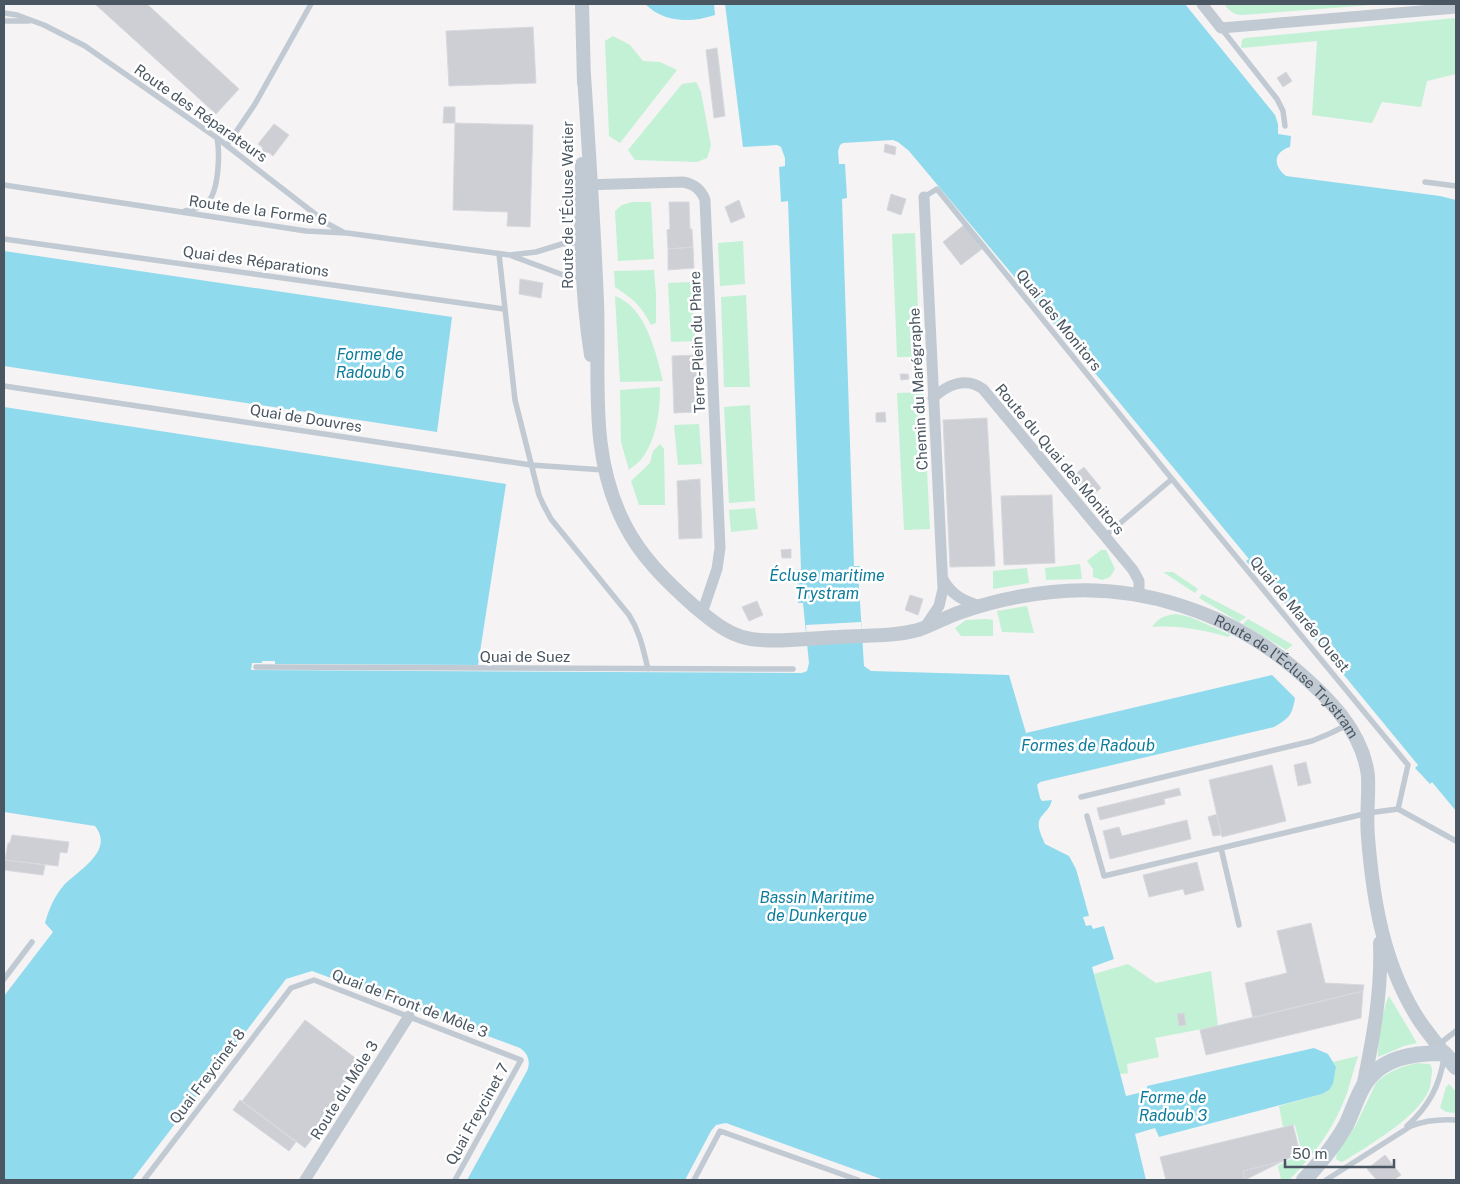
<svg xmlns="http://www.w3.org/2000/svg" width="1460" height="1184" viewBox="0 0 1460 1184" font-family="'Public Sans',sans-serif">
<rect width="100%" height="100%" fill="#f5f3f3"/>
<path fill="#c3f1d5" d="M 1224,4 L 1384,4 L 1242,15 C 1233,15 1229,10 1224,4 Z
M 1456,18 L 1456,74 L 1427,81 L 1421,107 L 1382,102 L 1372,123 L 1312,115 L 1317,41 L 1241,48 L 1242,40 L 1245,38 Z
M 613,36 L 630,45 L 643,61 L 660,62 L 677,70 L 620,143 L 609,136 L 605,41 Z
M 696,82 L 701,92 L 711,146 L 707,158 L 697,162 L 635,160 L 628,150 L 682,84 Z
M 632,202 L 651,202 L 654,259 L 618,261 L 615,211 L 622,205 Z
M 915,233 L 920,357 L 897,357 L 892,234 Z
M 743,241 L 745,284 L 720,286 L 718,243 Z
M 654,270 L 656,294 L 656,323 L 651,325 C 640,304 634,300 615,287 L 614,271 Z
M 692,282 L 695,341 L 671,342 L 668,283 Z
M 746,295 L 750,387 L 724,387 L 721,297 Z
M 615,296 C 646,307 656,353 663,381 L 620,382 Z
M 660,387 C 660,411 657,437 643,457 C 640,462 633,466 629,470 L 621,442 L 620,390 Z
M 923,392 L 930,529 L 904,530 L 897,393 Z
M 750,405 L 755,501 L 729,503 L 724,407 Z
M 699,424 L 702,464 L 678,465 L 674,425 Z
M 660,444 L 664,449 L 665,505 L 639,505 L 631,481 L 650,463 L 653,451 Z
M 755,508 L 758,529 L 731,532 L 729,510 Z
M 1101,550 L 1106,550 L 1115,569 L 1110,577 L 1102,580 L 1093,577 L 1093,569 L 1087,561 Z
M 1080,564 L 1082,579 L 1046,580 L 1045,568 Z
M 1027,568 L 1029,583 L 993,589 L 993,571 Z
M 1163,572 L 1173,572 L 1198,589 L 1195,593 Z
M 1202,594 L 1246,617 L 1239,622 L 1199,598 Z
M 1027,606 L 1034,633 L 1002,632 L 997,611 Z
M 1176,614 L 1190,617 L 1231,635 L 1228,637 C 1203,630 1179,625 1152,627 C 1158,618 1165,615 1176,614 Z
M 986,619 L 993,620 L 993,636 L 961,636 L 955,628 L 966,620 Z
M 1248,619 L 1293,645 L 1286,650 L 1243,624 Z
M 1128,964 L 1156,983 L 1211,971 L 1218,1026 L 1155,1038 L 1159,1057 L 1127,1064 L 1128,1073 L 1120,1074 L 1094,974 Z
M 1389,996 L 1417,1043 L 1404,1046 L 1378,1057 C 1377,1045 1383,1006 1389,996 Z
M 1358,1056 C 1354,1068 1351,1081 1347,1093 C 1335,1127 1314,1155 1289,1180 L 1281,1180 L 1278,1166 L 1302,1153 L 1295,1125 L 1283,1127 L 1279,1106 L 1322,1094 L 1329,1090 L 1333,1084 L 1336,1067 L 1333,1062 Z
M 1418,1063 L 1430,1064 C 1433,1069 1432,1073 1431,1079 C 1431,1082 1430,1087 1429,1090 C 1418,1117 1368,1146 1344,1161 L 1341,1162 L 1336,1159 L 1337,1153 L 1356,1125 L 1376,1083 C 1388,1071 1402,1066 1418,1063 Z
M 1449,1084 L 1456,1092 L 1456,1113 L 1446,1112 L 1440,1108 L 1446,1087 Z"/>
<path fill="#90daee" d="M 645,4 L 714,4 L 715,15 C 696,21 676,23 657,13 C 653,11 649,7 645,4 Z
M 725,4 L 1185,4 L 1275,115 L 1278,124 L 1278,134 L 1291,136 L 1290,147 C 1273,152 1273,166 1286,176 L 1440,196 L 1456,200 L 1456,811 L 1432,782 L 1430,784 L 1415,768 L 1418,765 L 1260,573 L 1257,575 L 1246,561 L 1249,559 L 1085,361 L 909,151 L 898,142 L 893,140 L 843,143 L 840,145 L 838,151 L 839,164 L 845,164 L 847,198 L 842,199 L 854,566 L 860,566 L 860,570 L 858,570 L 864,666 L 871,671 L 1009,675 L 1026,733 L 1272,675 L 1295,698 C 1292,716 1289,718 1274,727 L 1040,782 L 1037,785 L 1040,798 L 1042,801 L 1052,800 C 1049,810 1047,809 1041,817 C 1035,825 1042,836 1045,844 L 1069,856 L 1076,869 L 1089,916 L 1083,917 L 1086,926 L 1091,925 L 1093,929 L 1104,926 L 1114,959 L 1092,967 L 1126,1096 L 1147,1091 L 1147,1086 L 1314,1048 L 1328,1054 L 1336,1067 L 1333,1084 L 1329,1090 L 1322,1094 L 1159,1137 L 1155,1128 L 1135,1134 L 1146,1180 L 884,1180 L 726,1123 L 716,1125 L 711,1131 L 685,1180 L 467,1180 L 527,1071 C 531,1062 528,1053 520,1048 L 312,971 L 286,979 L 132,1180 L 4,1180 L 4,996 L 53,932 L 45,923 C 49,909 54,897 64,885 C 78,870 115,851 95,826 L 4,812 L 4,407 L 506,484 L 478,665 L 275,664 L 275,661 L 262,661 L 262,663 L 252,663 L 251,670 L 802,673 L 807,671 L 809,663 L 803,603 L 798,603 L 797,573 L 795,573 L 795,570 L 801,569 L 788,201 L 781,202 L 779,167 L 785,166 L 785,158 L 781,147 L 777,145 L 743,147 Z
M 4,251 L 452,317 L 437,432 L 4,366 Z"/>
<path fill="#f5f3f3" d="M 861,622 L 863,641 L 807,644 L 806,625 Z"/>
<path fill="#cdcfd5" stroke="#d7d9de" d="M 95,4 L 147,4 L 239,89 L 216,114 Z
M 533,27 L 536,83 L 449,86 L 446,31 Z
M 717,48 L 725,116 L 714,118 L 706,50 Z
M 1286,72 L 1292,81 L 1283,87 L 1277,78 Z
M 444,107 L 455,107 L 455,123 L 443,123 Z
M 455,123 L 533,125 L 530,227 L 507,226 L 508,212 L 453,210 Z
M 274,124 L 289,135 L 273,156 L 268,152 L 265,155 L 260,152 L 263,148 L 258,144 Z
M 885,144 L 896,147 L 895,155 L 884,152 Z
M 891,194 L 906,199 L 901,215 L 887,210 Z
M 739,200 L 745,217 L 731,223 L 725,207 Z
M 669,202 L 689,202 L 690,229 L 692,229 L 693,247 L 668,249 L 667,230 L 670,229 Z
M 964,225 L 982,249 L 961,265 L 943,242 Z
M 693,247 L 694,268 L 668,270 L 668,249 Z
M 520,279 L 543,283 L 541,298 L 519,294 Z
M 696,355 L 698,412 L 674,413 L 672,356 Z
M 900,374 L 908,374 L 909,379 L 901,380 Z
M 885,412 L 886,422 L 876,422 L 876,413 Z
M 987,418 L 995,566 L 950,567 L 943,420 Z
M 1084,467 L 1101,488 L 1089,498 L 1073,476 Z
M 700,479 L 702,538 L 679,539 L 677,481 Z
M 1052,495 L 1055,563 L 1004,565 L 1001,496 Z
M 791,549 L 791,558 L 782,558 L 781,550 Z
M 910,595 L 923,599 L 918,615 L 905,610 Z
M 757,601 L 763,615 L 749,621 L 742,607 Z
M 1306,762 L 1311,783 L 1298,786 L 1294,765 Z
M 1272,765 L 1286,821 L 1222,837 L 1209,780 Z
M 1179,788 L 1181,795 L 1164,799 L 1165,804 L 1100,820 L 1097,808 Z
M 1217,814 L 1221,835 L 1213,836 L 1208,817 Z
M 1187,820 L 1191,839 L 1110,859 L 1103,831 L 1119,827 L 1122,836 Z
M 12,835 L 69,842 L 67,853 L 60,852 L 58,866 L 5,860 L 8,843 L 10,843 Z
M 4,860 L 45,865 L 43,875 L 4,870 Z
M 1197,862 L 1204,890 L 1185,895 L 1183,889 L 1149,897 L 1143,875 Z
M 1311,923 L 1325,983 L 1364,985 L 1363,991 L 1253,1018 L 1245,983 L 1287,973 L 1277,931 Z
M 1363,991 L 1361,1018 L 1206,1055 L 1200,1030 Z
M 1184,1013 L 1186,1025 L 1179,1026 L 1177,1014 Z
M 305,1020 L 358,1060 L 322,1122 L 324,1123 L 305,1148 L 242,1101 Z
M 240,1100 L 296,1142 L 289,1151 L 233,1110 Z
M 1293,1125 L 1300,1153 L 1283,1161 L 1243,1171 L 1245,1180 L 1166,1180 L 1160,1157 Z
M 1385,1155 L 1401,1175 L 1394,1180 L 1377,1180 L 1367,1169 Z
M 1283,1161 L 1245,1180 L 1243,1171 Z"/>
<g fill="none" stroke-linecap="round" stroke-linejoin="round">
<path stroke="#c1cad2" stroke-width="5.5" d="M 4,13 L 17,15 L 44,25 L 85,46 L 217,138 L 328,224 L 343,232
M 4,21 L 29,21
M 1221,28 L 1277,99 L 1283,111 L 1285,126
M 227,145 L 255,104 L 311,4
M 1425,182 L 1456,186
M 4,185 L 306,231 L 347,233 L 510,255 L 536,252 L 562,244 L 582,242
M 924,197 L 937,189 L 1172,479 L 1408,765 L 1398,809
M 185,211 C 192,209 201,208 207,203 C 219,192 220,153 217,138
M 4,239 L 504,309
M 499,254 L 515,400 L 539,495 L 543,504 L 551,519 L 629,615 C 640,632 643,649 648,669
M 512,256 L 566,276 L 582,278
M 4,386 L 531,465 L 604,470
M 1105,536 L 1172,479
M 256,667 L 793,669
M 1081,797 L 1312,741 L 1331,733 L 1347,725
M 1087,816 L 1104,876 L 1368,813 L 1398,809 L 1456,841
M 1221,848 L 1239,925
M 4,979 L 32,942
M 1438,1045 L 1456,1031
M 1407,1126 C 1428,1107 1440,1086 1444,1057
M 144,1180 L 291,988 L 314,980 L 521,1060 L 455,1180
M 694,1180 L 720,1131 L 858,1180
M 1326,1180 L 1411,1126 C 1426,1120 1440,1119 1456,1120"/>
<path stroke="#c1cad2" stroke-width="11" d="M 1202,4 L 1221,28 L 1456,8
M 583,185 L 683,182 C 694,184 701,189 705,200 L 720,548 L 717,569 L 702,613
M 924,197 L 943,589 L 939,606 L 925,627
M 933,398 C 947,385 966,376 983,389 L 1133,570 L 1139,581 L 1139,595
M 943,579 C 951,595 964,601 980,606
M 305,1180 L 409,1016"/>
<g stroke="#c1cad2" stroke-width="14">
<path d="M 582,4 L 584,83"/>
<path id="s1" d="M 584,75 C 589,151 594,227 597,302 C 600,379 588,454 625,525 C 641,557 668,583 694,606 C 706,616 718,627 732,633 C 738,636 745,638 751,639 C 776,643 812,638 838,637 C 864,635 892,637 918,630 C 933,625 946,617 961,612 C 990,602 1021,595 1052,592 C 1139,583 1228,612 1294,668 C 1327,696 1363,731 1368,776 C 1369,796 1366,817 1368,837 C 1373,901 1384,968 1421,1023 C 1428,1033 1436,1043 1444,1053"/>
<path d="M 582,164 C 580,228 581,292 591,355"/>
<path d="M 1363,1087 C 1373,1039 1382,992 1380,943"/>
</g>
<path stroke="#c1cbd6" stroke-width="16" d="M 1304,1180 C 1319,1164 1335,1145 1346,1125 C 1352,1113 1356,1099 1363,1087 C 1380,1057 1413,1053 1444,1053 L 1456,1067"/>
</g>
<g text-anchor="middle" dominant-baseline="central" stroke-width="5" stroke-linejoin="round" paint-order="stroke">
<g font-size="15" fill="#4a5661" stroke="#fff">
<text transform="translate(201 113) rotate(35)">Route des Réparateurs</text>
<text transform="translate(567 205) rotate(-90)">Route de l'Écluse Watier</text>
<text transform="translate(258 210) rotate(8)">Route de la Forme 6</text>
<text transform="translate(256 261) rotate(8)">Quai des Réparations</text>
<text transform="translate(1059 320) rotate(51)">Quai des Monitors</text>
<text transform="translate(697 342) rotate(-92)">Terre-Plein du Phare</text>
<text transform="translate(918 389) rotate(-93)">Chemin du Marégraphe</text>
<text transform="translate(306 418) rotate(9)">Quai de Douvres</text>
<text transform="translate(1060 459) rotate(50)">Route du Quai des Monitors</text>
<text transform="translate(1300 614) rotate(50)">Quai de Marée Ouest</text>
<text x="525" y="656">Quai de Suez</text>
<text stroke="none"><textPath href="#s1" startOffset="1196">Route de l'Écluse Trystram</textPath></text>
<text transform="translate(410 1003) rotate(21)">Quai de Front de Môle 3</text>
<text transform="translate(207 1076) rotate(-53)">Quai Freycinet 8</text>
<text transform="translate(344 1090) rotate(-58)">Route du Môle 3</text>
<text transform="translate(477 1114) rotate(-61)">Quai Freycinet 7</text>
</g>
<g font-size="16" font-style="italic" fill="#0c7c9b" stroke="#fff">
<text x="370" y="354">Forme de<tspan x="370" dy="18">Radoub 6</tspan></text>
<text x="827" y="575">Écluse maritime<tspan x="827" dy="18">Trystram</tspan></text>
<text x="1088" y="745">Formes de Radoub</text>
<text x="817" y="897">Bassin Maritime<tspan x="817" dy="18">de Dunkerque</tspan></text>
<text x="1173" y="1097">Forme de<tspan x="1173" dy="18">Radoub 3</tspan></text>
</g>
</g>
<rect width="1460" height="1184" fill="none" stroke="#4a5661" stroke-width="10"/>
<path d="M1285 1159v8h109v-8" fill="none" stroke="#4a5661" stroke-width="2.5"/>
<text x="1292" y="1159" font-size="15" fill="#4a5661" stroke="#ffffff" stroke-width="4" paint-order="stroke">50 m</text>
</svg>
